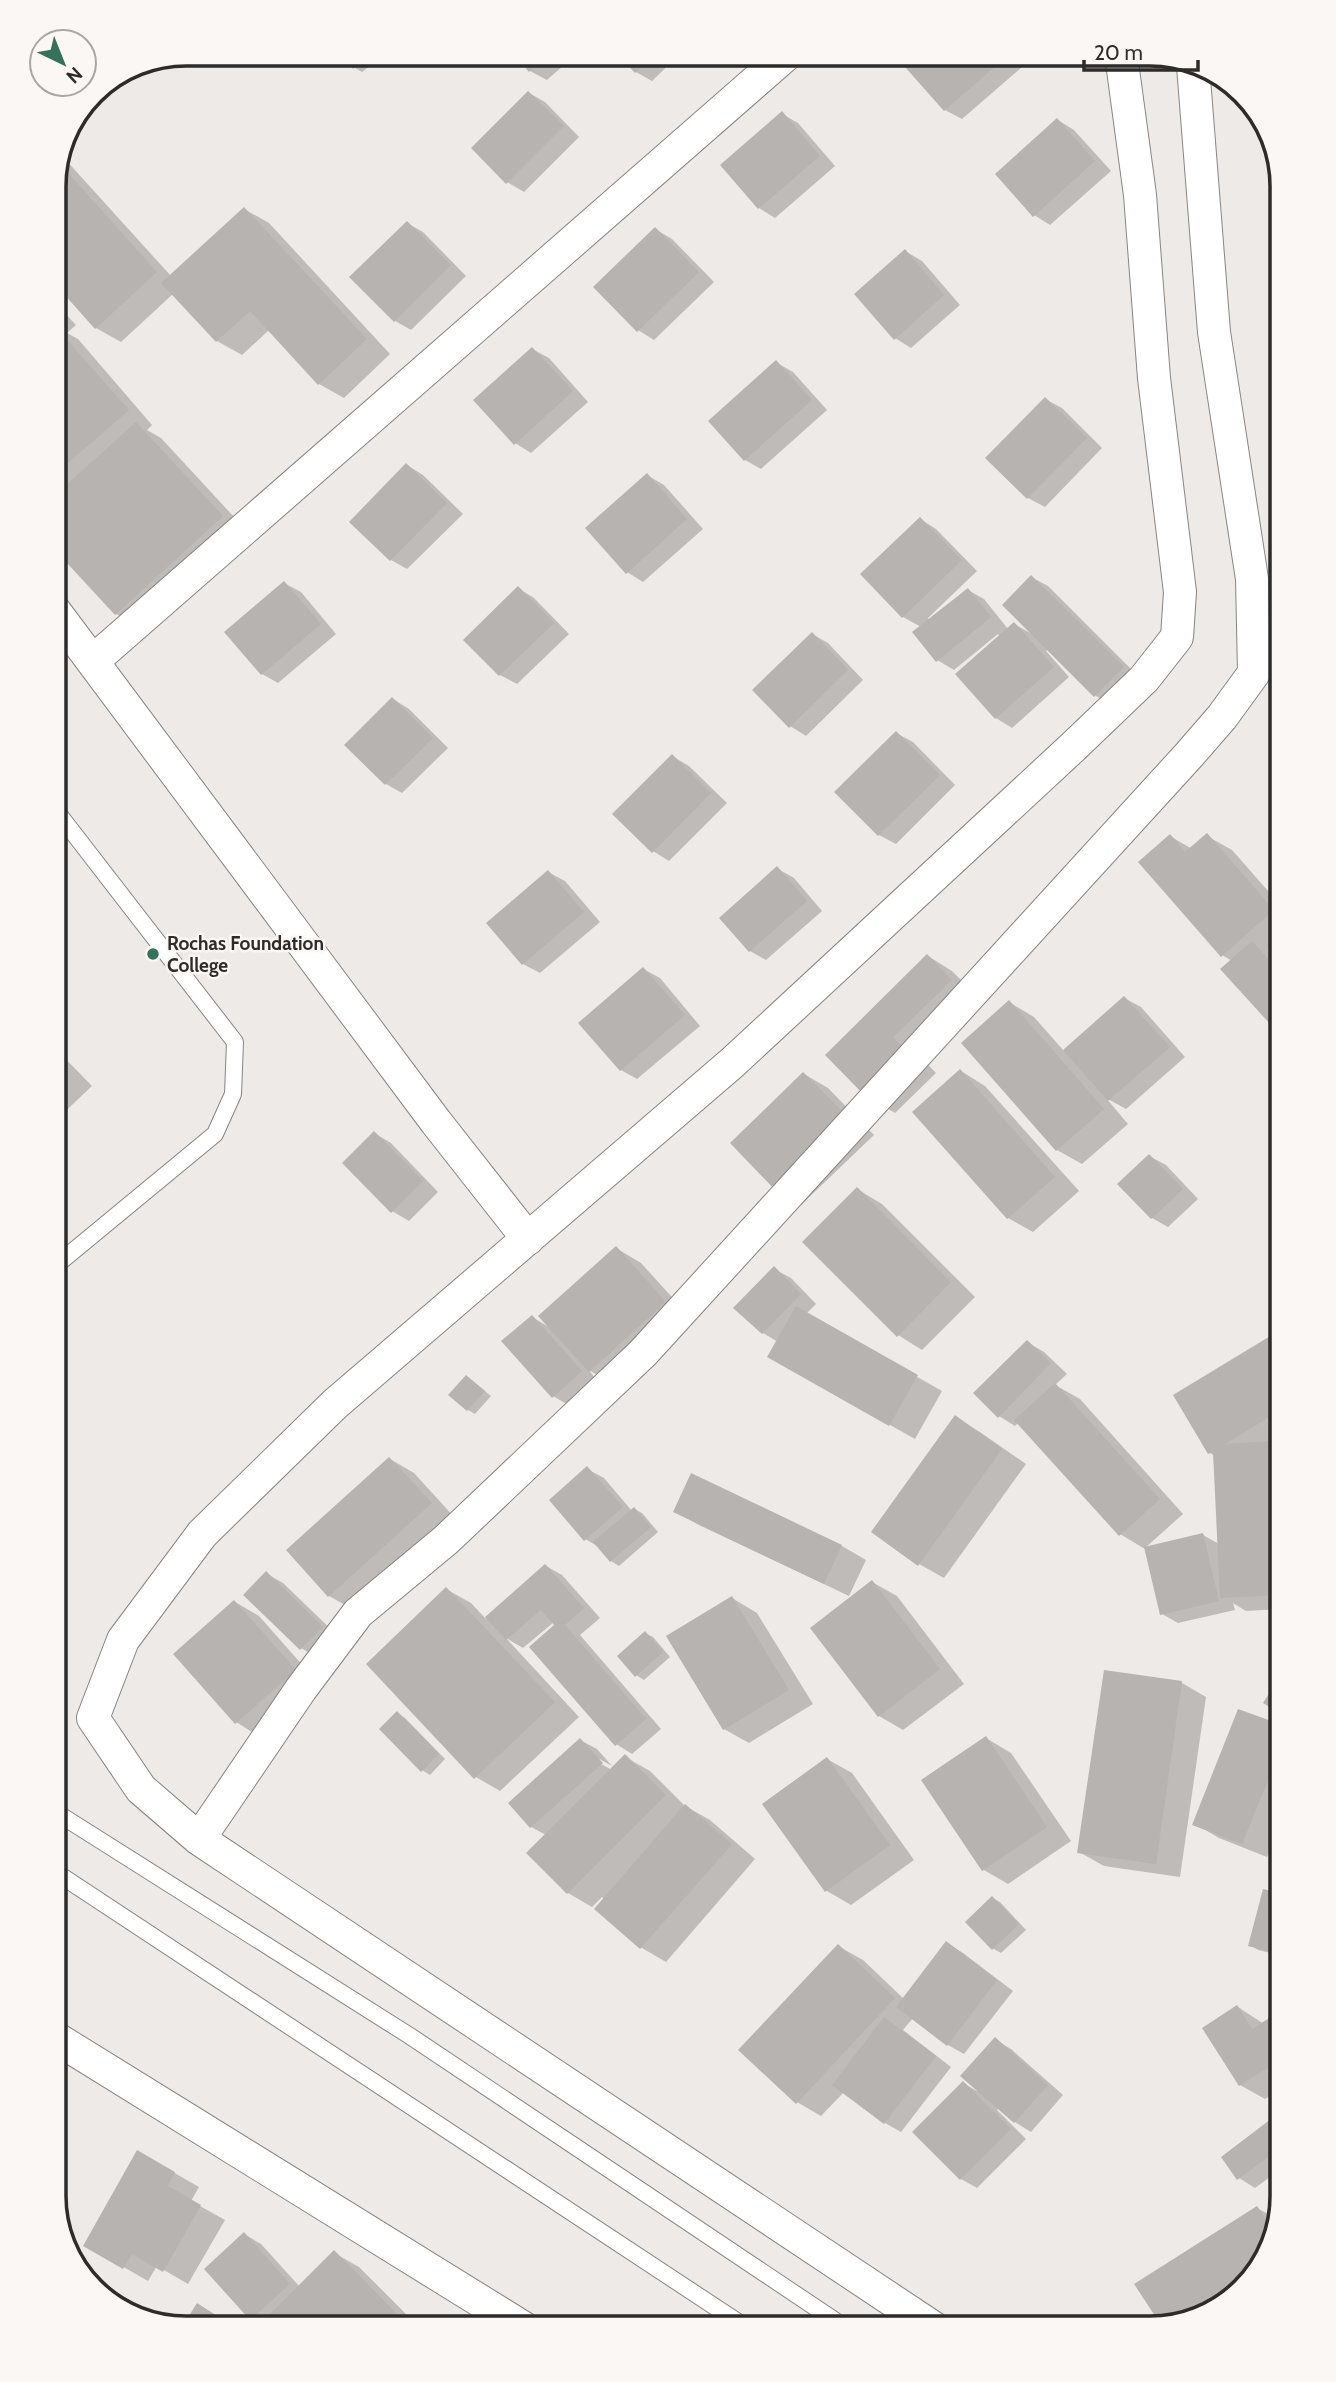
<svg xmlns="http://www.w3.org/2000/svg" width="1336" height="2382" viewBox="0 0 1336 2382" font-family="Cabin,sans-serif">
<rect width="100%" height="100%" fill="#eeeae7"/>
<path fill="#0003" d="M 343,54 L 377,54 L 380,58 L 362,72 L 355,68 Z
M 516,54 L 569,54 L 572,58 L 547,80 L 530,71 Z
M 619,54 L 680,54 L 652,81 L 636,72 Z
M 922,54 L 1011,55 L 1022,67 L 962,119 L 945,110 Z
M 529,93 L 545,102 L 579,137 L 524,192 L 507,182 Z
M 782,114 L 798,123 L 835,166 L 775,218 L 759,208 Z
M 1058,120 L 1074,130 L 1111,171 L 1050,225 L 1034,215 Z
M 64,158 L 171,276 L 244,209 L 269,223 L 390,354 L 344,398 L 319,384 L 269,330 L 242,355 L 217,341 L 174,293 L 121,342 L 96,328 L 55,281 L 55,179 Z
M 407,223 L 423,232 L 466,276 L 411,330 L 395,321 Z
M 655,229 L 672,239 L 714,282 L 654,340 L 638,330 Z
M 905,251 L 922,261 L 960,305 L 911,348 L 895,338 Z
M 54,302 L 76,325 L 67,333 L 78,339 L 152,425 L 147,430 L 161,438 L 247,531 L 141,628 L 116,614 L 54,547 Z
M 532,349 L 549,358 L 588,402 L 531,453 L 515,443 Z
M 777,363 L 793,372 L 827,410 L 761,469 L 745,460 Z
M 1045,399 L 1062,408 L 1102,448 L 1045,507 L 1028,498 L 987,458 Z
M 407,465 L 423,475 L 463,514 L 407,569 L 391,560 Z
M 647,475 L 664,485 L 703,529 L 643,582 L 627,572 Z
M 920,519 L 936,529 L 977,571 L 928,618 L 929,620 L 968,590 L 984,599 L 1008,629 L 1014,624 L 1032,634 L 1031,577 L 1048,586 L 1139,677 L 1112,705 L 1096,696 L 1048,649 L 1046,651 L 1069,677 L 1012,728 L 996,718 L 1000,636 L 998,634 L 954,670 L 937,660 L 921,627 L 903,617 Z
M 284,583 L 301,592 L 336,634 L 278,683 L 262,674 Z
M 518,588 L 534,598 L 569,634 L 517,684 L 500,675 L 466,640 Z
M 812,634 L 828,643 L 863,680 L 806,736 L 790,726 Z
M 393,699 L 409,709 L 448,748 L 402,793 L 386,784 Z
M 896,733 L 913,742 L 955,785 L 896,844 L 879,835 Z
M 672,756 L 689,766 L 727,803 L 669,861 L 653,851 Z
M 1170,836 L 1192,849 L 1207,836 L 1232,850 L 1282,907 L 1282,939 L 1268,951 L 1282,967 L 1282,1029 L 1272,1023 L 1232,961 L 1222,955 Z
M 778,869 L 794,878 L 822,911 L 766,960 L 750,951 Z
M 548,872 L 565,881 L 600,922 L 540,973 L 523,964 Z
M 928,956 L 952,971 L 975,994 L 916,1052 L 936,1073 L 895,1113 L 871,1099 L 827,1055 Z
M 643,969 L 660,978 L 700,1026 L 637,1079 L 621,1070 Z
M 1124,998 L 1141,1007 L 1185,1057 L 1126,1109 L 1106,1098 L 1128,1124 L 1082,1164 L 1057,1150 L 1009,1002 L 1034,1017 L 1064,1051 Z
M 54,1047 L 92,1086 L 54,1122 Z
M 961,1071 L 985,1086 L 1079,1191 L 1033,1232 L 1008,1218 Z
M 804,1074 L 828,1088 L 874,1135 L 802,1204 L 778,1190 Z
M 374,1133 L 391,1143 L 438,1192 L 409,1221 L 392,1211 Z
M 1149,1156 L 1166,1165 L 1198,1199 L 1168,1227 L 1152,1218 Z
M 857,1189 L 882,1204 L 975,1297 L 922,1350 L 898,1335 Z
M 616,1248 L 641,1263 L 690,1317 L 614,1385 L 589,1370 L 597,1381 L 570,1406 L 553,1396 L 532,1317 L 549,1327 Z
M 774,1269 L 791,1278 L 816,1304 L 806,1314 L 942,1391 L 915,1439 L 769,1357 L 778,1342 L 763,1333 Z
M 1282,1331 L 1282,1445 L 1281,1439 L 1273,1444 L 1282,1449 L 1282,1609 L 1246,1611 L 1233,1603 L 1235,1610 L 1178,1623 L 1162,1614 L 1145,1549 L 1120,1534 L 1019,1422 L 1015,1426 L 999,1416 L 1027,1342 L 1044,1352 L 1067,1374 L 1055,1385 L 1080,1399 L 1183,1514 L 1145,1548 L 1203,1535 L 1219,1544 L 1215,1456 L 1210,1453 Z
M 467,1377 L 491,1396 L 475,1414 L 468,1410 Z
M 956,1418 L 980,1432 L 1026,1464 L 944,1578 L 919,1564 Z
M 390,1459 L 414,1473 L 455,1518 L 354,1610 L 329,1596 Z
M 587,1469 L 604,1478 L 632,1511 L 634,1509 L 642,1513 L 658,1532 L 619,1566 L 611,1561 L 601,1548 L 585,1539 Z
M 692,1475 L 842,1546 L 866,1560 L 849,1596 L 699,1525 L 675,1511 Z
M 546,1566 L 562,1575 L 600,1618 L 580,1635 L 661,1729 L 632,1754 L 616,1744 L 554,1622 L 523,1648 L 506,1638 L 579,1717 L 500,1791 L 476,1777 L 446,1589 L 471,1603 L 486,1619 Z
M 267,1574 L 283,1583 L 339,1637 L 318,1658 L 301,1648 Z
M 872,1582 L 897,1596 L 964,1684 L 903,1730 L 879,1716 Z
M 732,1598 L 757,1613 L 813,1704 L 749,1743 L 724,1729 Z
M 235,1602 L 259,1616 L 320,1685 L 260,1737 L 236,1722 Z
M 645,1633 L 653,1637 L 670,1657 L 644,1680 L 636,1675 Z
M 1105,1672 L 1182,1683 L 1206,1697 L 1180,1877 L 1104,1866 L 1079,1852 Z
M 397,1713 L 405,1718 L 445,1759 L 430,1775 L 422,1770 Z
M 1282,1727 L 1282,1821 L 1267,1857 L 1219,1838 L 1195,1824 Z
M 986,1738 L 1011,1753 L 1071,1841 L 1008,1884 L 984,1870 Z
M 580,1740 L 597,1749 L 612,1766 L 596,1757 L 594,1760 L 612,1770 L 625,1757 L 650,1771 L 685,1806 L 710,1820 L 755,1859 L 666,1962 L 642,1948 L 596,1908 L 604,1899 L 602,1897 L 592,1907 L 568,1893 L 546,1835 L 531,1827 Z
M 827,1759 L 852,1773 L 914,1860 L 851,1905 L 827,1891 Z
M 1282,1895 L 1282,1949 L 1280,1955 L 1258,1950 L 1250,1945 Z
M 992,1898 L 1000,1902 L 1026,1930 L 1001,1953 L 994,1949 L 967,1922 Z
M 947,1943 L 963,1953 L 1013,1991 L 964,2054 L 948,2045 L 913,2018 L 903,2030 L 951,2067 L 901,2132 L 885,2123 L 844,2092 L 821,2116 L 797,2102 L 838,1946 L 863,1960 L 904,1999 Z
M 1238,2007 L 1264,2024 L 1282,2012 L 1282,2088 L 1265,2099 L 1240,2085 Z
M 995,2040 L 1011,2049 L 1063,2095 L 1031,2132 L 1015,2122 L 999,2108 L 997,2110 L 1026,2139 L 977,2188 L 961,2179 L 963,2083 L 977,2091 Z
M 1282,2117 L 1282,2168 L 1255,2188 L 1239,2178 Z
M 138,2152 L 199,2187 L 191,2201 L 225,2220 L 188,2284 L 157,2266 L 148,2281 L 85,2245 Z
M 1257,2208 L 1275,2218 L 1260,2269 L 1200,2318 L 1162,2325 L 1136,2284 Z
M 244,2234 L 261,2244 L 300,2287 L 334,2253 L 359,2267 L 420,2328 L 284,2328 L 276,2320 L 267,2328 L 251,2319 Z"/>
<path fill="#b6b3b0" d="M 341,54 L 371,54 L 353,69 Z
M 514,54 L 549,54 L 529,72 Z
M 617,54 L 654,54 L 635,73 Z
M 919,54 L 1004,55 L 1006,57 L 944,111 L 905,67 Z
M 528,91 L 564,126 L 506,184 L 471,148 Z
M 782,111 L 820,156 L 758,209 L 720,165 Z
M 1057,118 L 1095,161 L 1033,217 L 995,174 Z
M 61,165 L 157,272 L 95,329 L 55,284 L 55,179 Z
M 244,207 L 367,339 L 318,385 L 250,311 L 216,342 L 161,283 Z
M 407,221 L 451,265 L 394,322 L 349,277 Z
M 655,227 L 699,272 L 637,332 L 593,287 Z
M 905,249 L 944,295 L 894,340 L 854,294 Z
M 54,325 L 129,410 L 54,475 Z
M 532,347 L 573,391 L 514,445 L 473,400 Z
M 776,360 L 812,400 L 744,461 L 708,421 Z
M 1045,397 L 1087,438 L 1027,499 L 985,458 Z
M 136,422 L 223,516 L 115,615 L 54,549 L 54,496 Z
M 406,463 L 447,503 L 390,561 L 349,522 Z
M 647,473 L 687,519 L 626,574 L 585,528 Z
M 920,517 L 962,560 L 902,618 L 860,574 Z
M 1031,575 L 1124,667 L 1094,697 L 1002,605 Z
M 284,581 L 321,624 L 261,675 L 224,632 Z
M 518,586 L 554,623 L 499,676 L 463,640 Z
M 968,588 L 991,617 L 936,662 L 912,632 Z
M 1014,622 L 1054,667 L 995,719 L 955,674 Z
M 812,632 L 848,670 L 789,728 L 752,690 Z
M 392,697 L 433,738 L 385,785 L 344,745 Z
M 896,731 L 940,775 L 878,836 L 834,792 Z
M 672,754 L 711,793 L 652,853 L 612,814 Z
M 1207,833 L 1274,910 L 1221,957 L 1138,862 L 1170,834 L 1185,852 Z
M 777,866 L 807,901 L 749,952 L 719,918 Z
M 548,870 L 584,912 L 522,965 L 486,923 Z
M 1252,941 L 1282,974 L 1282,1015 L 1271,1025 L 1220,969 Z
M 927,954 L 952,980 L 893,1037 L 913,1058 L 869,1100 L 825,1055 Z
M 643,967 L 685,1015 L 620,1071 L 578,1023 Z
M 1124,996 L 1170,1047 L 1108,1101 L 1063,1050 Z
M 1009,1000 L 1104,1109 L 1056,1151 L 961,1043 Z
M 960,1069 L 1055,1177 L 1007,1219 L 912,1112 Z
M 803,1072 L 851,1120 L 777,1192 L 730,1143 Z
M 374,1131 L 423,1181 L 391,1213 L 342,1163 Z
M 1149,1154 L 1183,1189 L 1151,1219 L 1117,1184 Z
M 857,1187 L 951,1282 L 897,1337 L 802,1242 Z
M 616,1246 L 666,1302 L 589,1372 L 538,1316 Z
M 774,1266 L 801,1294 L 762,1334 L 733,1308 Z
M 796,1306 L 918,1375 L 889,1426 L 767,1357 Z
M 532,1315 L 582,1371 L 552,1398 L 501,1341 Z
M 1282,1329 L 1282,1409 L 1225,1444 L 1272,1441 L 1279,1595 L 1220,1598 L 1213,1452 L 1208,1454 L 1173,1395 Z
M 1027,1340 L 1051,1363 L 998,1418 L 973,1393 Z
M 466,1375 L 485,1391 L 467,1411 L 448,1395 Z
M 1055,1383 L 1160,1499 L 1119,1536 L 1014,1420 Z
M 955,1415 L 1002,1449 L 918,1566 L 871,1532 Z
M 389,1457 L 432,1503 L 328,1597 L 286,1550 Z
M 587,1466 L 623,1507 L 584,1541 L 549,1500 Z
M 691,1473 L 842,1545 L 824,1584 L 673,1512 Z
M 634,1507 L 651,1527 L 610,1562 L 593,1542 Z
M 1203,1533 L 1219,1601 L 1160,1615 L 1144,1547 Z
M 545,1564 L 584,1608 L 565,1625 L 646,1719 L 615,1746 L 529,1647 L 554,1625 L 541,1610 L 506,1640 L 485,1617 Z
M 266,1571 L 323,1627 L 300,1650 L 243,1595 Z
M 872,1580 L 940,1669 L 878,1717 L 810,1628 Z
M 446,1587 L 555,1702 L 474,1779 L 366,1664 Z
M 732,1596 L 789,1690 L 723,1730 L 666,1636 Z
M 234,1600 L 296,1670 L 235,1724 L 173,1654 Z
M 645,1631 L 663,1652 L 635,1677 L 617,1656 Z
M 1104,1670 L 1182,1681 L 1156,1864 L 1077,1853 Z
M 1282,1673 L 1282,1712 L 1280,1714 L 1263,1703 Z
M 1238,1709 L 1282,1725 L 1282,1746 L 1242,1844 L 1192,1825 Z
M 397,1711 L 439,1754 L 421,1772 L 379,1729 Z
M 986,1736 L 1047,1827 L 982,1871 L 921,1780 Z
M 580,1738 L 603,1763 L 530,1828 L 508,1803 Z
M 625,1754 L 666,1795 L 567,1894 L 526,1853 Z
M 827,1757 L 890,1845 L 825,1892 L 762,1804 Z
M 685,1804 L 732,1844 L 640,1949 L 594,1909 Z
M 1263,1889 L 1282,1893 L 1282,1915 L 1272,1952 L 1248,1946 Z
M 992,1896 L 1019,1924 L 992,1950 L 965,1922 Z
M 946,1941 L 997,1980 L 947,2046 L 896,2007 Z
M 838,1944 L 895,1998 L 796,2104 L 738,2050 Z
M 1237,2005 L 1252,2029 L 1282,2010 L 1282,2059 L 1239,2086 L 1202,2028 Z
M 884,2017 L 936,2056 L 884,2124 L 832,2085 Z
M 995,2037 L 1048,2085 L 1014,2123 L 960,2076 Z
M 963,2081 L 1011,2129 L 960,2180 L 912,2132 Z
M 1279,2113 L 1282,2117 L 1282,2147 L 1237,2180 L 1221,2157 Z
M 137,2150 L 175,2172 L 168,2186 L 201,2205 L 163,2272 L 132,2254 L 123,2269 L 83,2246 Z
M 1257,2206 L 1272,2228 L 1260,2269 L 1200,2318 L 1161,2325 L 1134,2284 Z
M 244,2232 L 290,2284 L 250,2320 L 204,2269 Z
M 334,2250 L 402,2319 L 393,2328 L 281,2328 L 269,2315 Z
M 197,2303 L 236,2328 L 182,2327 Z"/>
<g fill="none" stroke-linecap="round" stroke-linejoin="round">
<g stroke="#888481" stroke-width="18">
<path id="lane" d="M 1280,676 L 1282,685
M 54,1267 L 215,1134 L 233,1094 L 235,1042 L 54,808
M 54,1811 L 410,2036 L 846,2328
M 54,1871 L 747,2328"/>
</g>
<g stroke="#888481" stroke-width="34">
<path id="street" d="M 54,610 L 436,1122 L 528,1239
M 93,661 L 787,54
M 199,1839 L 301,1689 L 358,1613 L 446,1540 L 643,1353 L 1189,755 L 1222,717 L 1254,673 L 1252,579 L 1214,332 L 1193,66
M 54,2037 L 524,2328
M 934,2328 L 199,1839 L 141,1789 L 93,1718 L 123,1640 L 202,1534 L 335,1404 L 732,1063 L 1073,747 L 1144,679 L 1177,637 L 1180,592 L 1154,378 L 1140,195 L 1121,55"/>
</g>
<use href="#lane" stroke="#fff" stroke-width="16"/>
<use href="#street" stroke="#fff" stroke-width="32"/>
</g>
<circle fill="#36715c" stroke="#fbf7f4" stroke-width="2.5" cx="153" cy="954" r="7"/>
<g text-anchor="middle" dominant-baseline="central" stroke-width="5" stroke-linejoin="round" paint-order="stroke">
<g font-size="19" font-weight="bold" fill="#2e2c2b" stroke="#fbf7f4" text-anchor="start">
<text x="167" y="943">Rochas Foundation<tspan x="167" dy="22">College</tspan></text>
</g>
</g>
<path d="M0 0H1336V2382H0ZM186 66H1150A120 120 0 0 1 1270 186V2196A120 120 0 0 1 1150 2316H186A120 120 0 0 1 66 2196V186A120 120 0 0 1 186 66Z" fill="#fbf7f4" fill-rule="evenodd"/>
<path fill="none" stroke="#2e2c2b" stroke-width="3.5" d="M186 66H1150A120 120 0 0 1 1270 186V2196A120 120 0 0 1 1150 2316H186A120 120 0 0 1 66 2196V186A120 120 0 0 1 186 66Z"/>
<g transform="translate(63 63) rotate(137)"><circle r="33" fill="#fbf7f4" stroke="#a9a6a4" stroke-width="2"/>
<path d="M0-5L12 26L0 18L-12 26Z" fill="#36715c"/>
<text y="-10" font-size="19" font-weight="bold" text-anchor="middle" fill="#2e2c2b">N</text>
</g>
<path d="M1084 60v10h114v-10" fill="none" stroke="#2e2c2b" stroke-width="3.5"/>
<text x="1094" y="60" font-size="21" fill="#2e2c2b" stroke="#fbf7f4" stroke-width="5" paint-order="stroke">20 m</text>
</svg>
